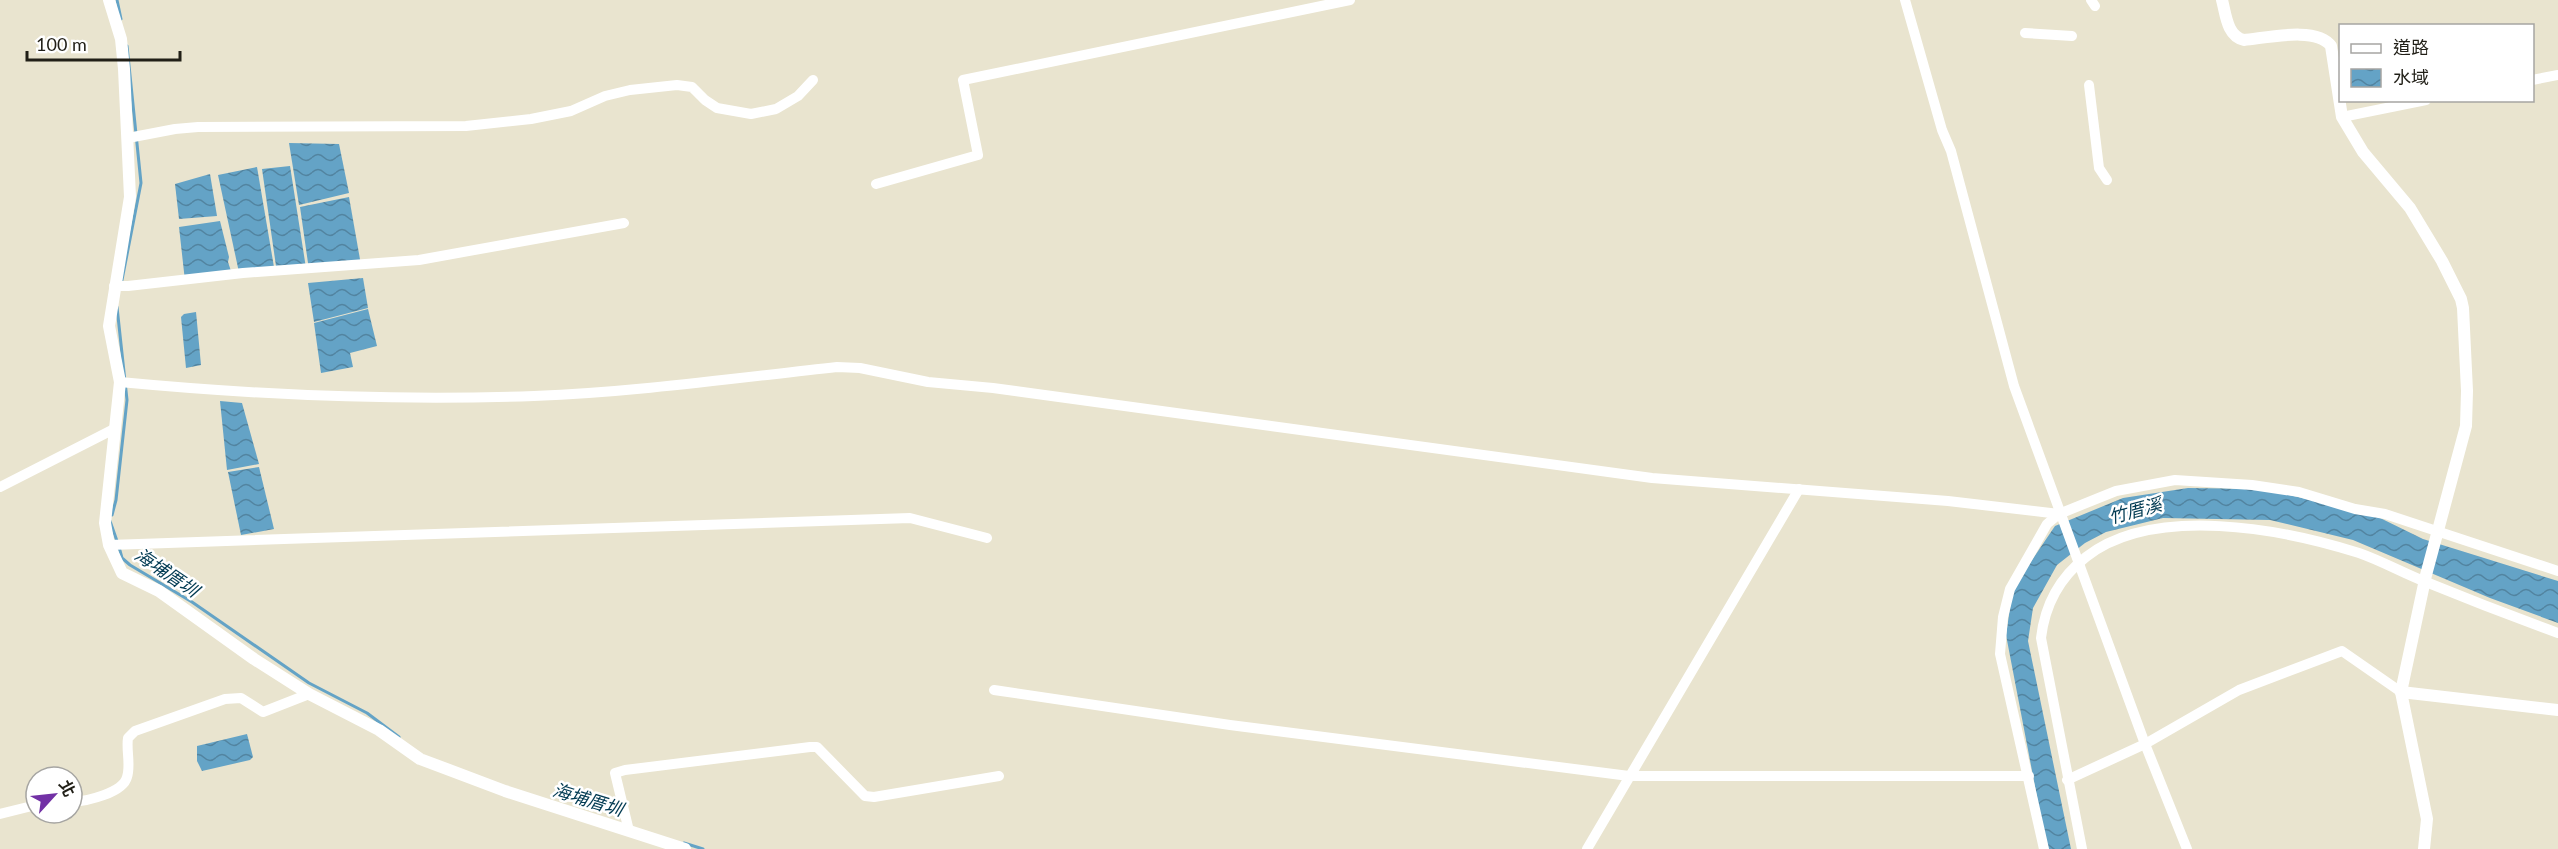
<svg xmlns="http://www.w3.org/2000/svg" width="2558" height="849" font-family="Lato,'Noto Sans TC',sans-serif">
  <style>
    .water { fill: url(#water-waves) }
    .lines { fill: none; stroke-linecap: round; stroke-linejoin: round }
    .stream { stroke: #64a3c6; stroke-width: 3 }
    .minor { stroke: #fff; stroke-width: 10 }
    .tertiary { stroke: #fff; stroke-width: 12 }
    .labels { text-anchor: middle; dominant-baseline: central; stroke-width: 5; stroke-linejoin: round; paint-order: stroke }
    .water-label { font-size: 18px; font-style: italic; fill: #013a52; stroke: #fff }
  </style>
  <defs>
    <pattern id="water-waves" width="16" height="10" patternUnits="userSpaceOnUse" patternTransform="scale(1.5)"><rect width="16" height="10" fill="#64a3c6"/><path d="M0 5q4-4 8 0t8 0" fill="none" stroke="#5284a0"/></pattern>
  </defs>
  <rect width="100%" height="100%" fill="#e9e4cf"/>
  <g class="water">
    <path d="M289,143l50,1 10,49 -50,12z"/>
    <path d="M290,166l16,102 -29,5 -15,-104z"/>
    <path d="M257,167l18,106 -35,4 -22,-102z"/>
    <path d="M210,174l7,42 -38,3 -4,-35z"/>
    <path d="M349,197l12,68 -52,5 -9,-63z"/>
    <path d="M220,221l9,36 -1,5 5,15 -48,4 -6,-54z"/>
    <path d="M363,278l5,30 -54,14 -6,-39z"/>
    <path d="M368,309l9,37 -27,7 3,14 -32,6 -7,-50z"/>
    <path d="M196,312l5,53 -15,3 -5,-51 3,-3z"/>
    <path d="M220,401l22,2 17,61 -32,6z"/>
    <path d="M259,467l15,62 -33,6 -13,-63z"/>
    <path d="M2188,488l76,1 110,26 49,24 135,42v42l-68,-25 -137,-58 -83,-20 -107,-2 -57,14 -21,11 -28,22 -24,43 -5,33 43,208h-24l-41,-214 7,-47 42,-62 68,-28z"/>
    <path d="M247,734l6,23 -3,3 -48,11 -5,-10v-15z"/>
  </g>
  <g class="lines">
    <g class="stream">
      <path d="M117,0l4,19"/>
      <path d="M122,280l19,-97 -14,-137"/>
      <path d="M112,515l4,-15 11,-100 -10,-93"/>
      <path d="M110,521l7,20"/>
      <path d="M119,547l3,11 8,7 62,37 117,81 58,30 32,24"/>
      <path d="M684,843l19,6"/>
    </g>
    <g class="minor">
      <path d="M1905,0l37,130 9,21 63,235 131,358 42,105"/>
      <path d="M2091,0l4,6"/>
      <path d="M2025,33l47,3"/>
      <path d="M2532,80l26,-5"/>
      <path d="M2089,85l10,83 8,12"/>
      <path d="M2342,117l84,-17"/>
      <path d="M128,138l47,-9 23,-2 268,-1 65,-7 40,-8 34,-15 25,-6 47,-5 15,2 13,13 12,8 34,6 25,-5 22,-13 15,-16"/>
      <path d="M876,184l102,-29 -15,-75 387,-80"/>
      <path d="M114,286h14l115,-13 176,-13 205,-37"/>
      <path d="M120,382c137,13 276,19 414,14 101,-4 202,-18 303,-29l23,1 68,14 65,6 659,90 296,23 111,13"/>
      <path d="M0,487l114,-58"/>
      <path d="M109,545l801,-27 77,20"/>
      <path d="M994,690l236,35 399,51h400"/>
      <path d="M2067,780l78,-36 94,-54 103,-39 59,41"/>
      <path d="M72,802c15,-1 51,-9 55,-25 4,-12 -1,-27 1,-39l7,-7 90,-32 16,-1 22,14 46,-18"/>
      <path d="M0,814l36,-9"/>
      <path d="M629,831l-14,-58 10,-3 185,-23h7l48,49 9,1 125,-21"/>
      <path d="M1587,849l212,-360"/>
      <path d="M2044,849l-44,-195 3,-37 7,-28 37,-65 12,-10 57,-23 59,-11 77,5 47,7 56,17 30,5 173,57"/>
      <path d="M2082,849l-41,-211c4,-34 18,-60 45,-81 68,-53 197,-28 273,-4 23,8 44,20 67,29 44,18 88,35 132,51"/>
    </g>
    <g class="tertiary">
      <path d="M109,0l12,39 3,30 6,128 -21,129 11,56 -15,141 4,22 13,28 37,18 95,68 55,35 70,36 41,29 85,32 180,58"/>
      <path d="M2222,0c4,15 5,36 22,40 22,-2 73,-14 87,6l11,71 21,35 47,56 32,53 19,38 2,9 4,83 -1,35 -40,149 -25,117 26,127 -3,30"/>
      <path d="M2401,692l157,18"/>
    </g>
  </g>
  <g class="labels">
    <g class="water-label">
      <text transform="translate(2135 510) rotate(-15)">竹厝溪</text>
      <text transform="translate(167 572) rotate(34)">海埔厝圳</text>
      <text transform="translate(588 799) rotate(17)">海埔厝圳</text>
    </g>
  </g>
  <rect x="2339" y="24" width="195" height="78" fill="#ffffff" stroke="#a6a5a2" stroke-width="1.5"/>
  <rect x="2351" y="44" width="30" height="9" fill="#ffffff" stroke="#a6a5a2" stroke-width="1.5"/>
  <text x="2393" y="54" font-size="18" fill="#211f17">道路</text>
  <rect x="2351" y="69" width="30" height="18" fill="url(#water-waves)" stroke="#a6a5a2" stroke-width="1.5"/>
  <text x="2393" y="84" font-size="18" fill="#211f17">水域</text>
  <g transform="translate(54 795) rotate(63)"><circle r="28" fill="#ffffff" stroke="#a6a5a2" stroke-width="1.5"/>
  <path d="M0-4.5L10 22L0 15L-10 22Z" fill="#7231a5"/>
  <text y="-9" font-size="16" font-weight="bold" text-anchor="middle" fill="#211f17">北</text>
  </g>
  <path d="M27 51v9h153v-9" fill="none" stroke="#211f17" stroke-width="3"/>
  <text x="36" y="51" font-size="18" fill="#211f17" stroke="#ffffff" stroke-width="4.5" paint-order="stroke">100 m</text>
</svg>
